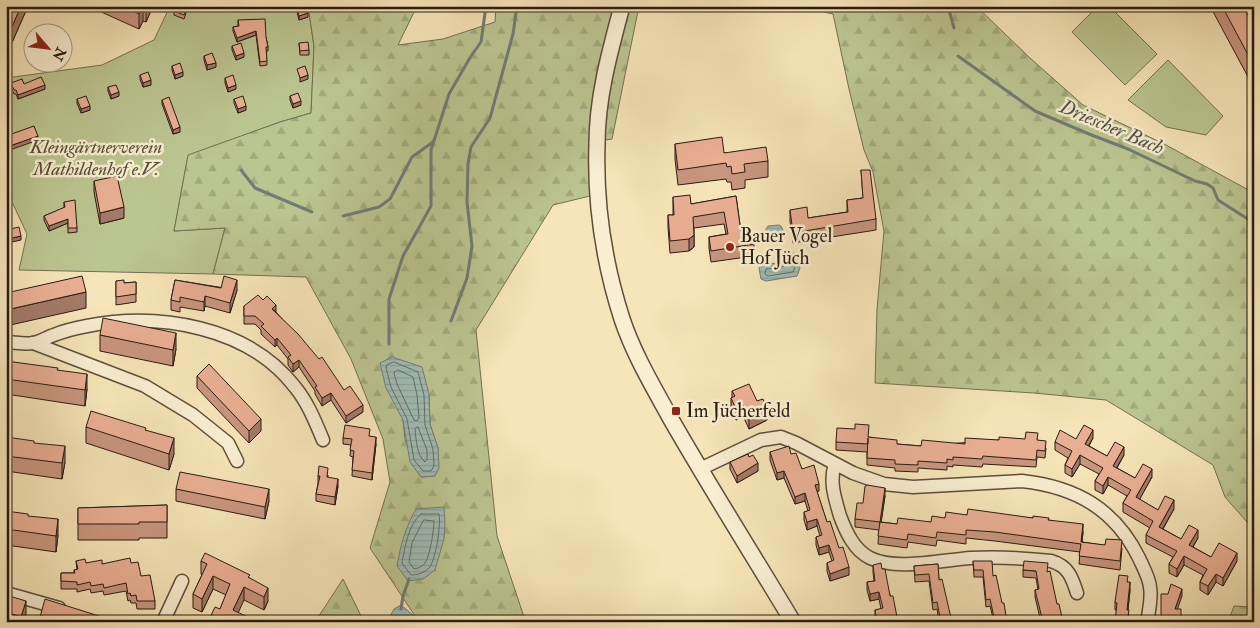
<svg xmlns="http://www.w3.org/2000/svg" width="1260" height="628" font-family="'IM FELL Double Pica',serif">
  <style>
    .green { fill: #bbc590; stroke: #727050 }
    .forest { fill: url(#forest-firs); stroke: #727050; fill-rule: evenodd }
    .water { fill: url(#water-rules); stroke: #707c75 }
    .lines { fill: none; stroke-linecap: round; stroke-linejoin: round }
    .shore { stroke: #646c64; stroke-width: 1 }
    .stream { stroke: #707c75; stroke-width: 3 }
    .minor-casing { stroke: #5c4e3b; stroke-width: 15 }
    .tertiary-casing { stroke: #5c4e3b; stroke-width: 18 }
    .minor { stroke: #f9eed1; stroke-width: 12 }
    .tertiary { stroke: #f9eed1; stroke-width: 15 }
    .wall { fill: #c8967e; stroke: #291b11 }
    .shaded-wall { fill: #a37a67; stroke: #291b11 }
    .building { fill: #e9af93; stroke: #291b11 }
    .poi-dot { fill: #8f2418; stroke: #f9eed1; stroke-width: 2 }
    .labels { text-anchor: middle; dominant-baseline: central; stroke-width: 5; stroke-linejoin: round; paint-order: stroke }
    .park-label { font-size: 19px; font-style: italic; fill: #554e37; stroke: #f9eed1 }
    .poi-label { font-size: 19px; fill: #291b11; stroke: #f9eed1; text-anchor: start }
    .water-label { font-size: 20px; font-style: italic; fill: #52544b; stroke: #f9eed1 }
  </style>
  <defs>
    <pattern id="forest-firs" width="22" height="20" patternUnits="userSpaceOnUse" patternTransform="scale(1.25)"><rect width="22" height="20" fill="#bbc590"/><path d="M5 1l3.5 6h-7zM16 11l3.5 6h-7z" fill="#a1a97b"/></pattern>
    <pattern id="water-rules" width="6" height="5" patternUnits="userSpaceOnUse" patternTransform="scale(1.25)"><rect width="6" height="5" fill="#9fbdb7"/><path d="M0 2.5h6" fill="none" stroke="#89a29c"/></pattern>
  </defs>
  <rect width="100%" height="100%" fill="#f6e5b8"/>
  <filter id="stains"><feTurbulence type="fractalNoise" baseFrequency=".004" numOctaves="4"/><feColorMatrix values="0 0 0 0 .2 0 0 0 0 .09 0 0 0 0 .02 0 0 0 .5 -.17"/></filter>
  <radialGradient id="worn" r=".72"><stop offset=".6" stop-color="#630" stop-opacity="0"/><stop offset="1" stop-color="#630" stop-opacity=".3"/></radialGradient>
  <g class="green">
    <path d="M170,6h138l6,40 -3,67 -31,9 -92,34 -14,75 51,-3 -12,46 -194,-4 8,-36 -21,-45v-111l96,-13 52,-25z"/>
    <path d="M1098,6h11l48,48 -32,31 -53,-53z"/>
    <path d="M1168,60l55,56 -17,19 -40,-8 -38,-27z"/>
  </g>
  <g class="forest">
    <path d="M308,6h109l-19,39 45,-6 52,-17 1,-16h143l-27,133 -19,3 -3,54 -37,9 -77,125 21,206 27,81 52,5h-157l-49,-74 20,-66 -7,-43 -32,-80 -45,-82 -93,-3 12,-46 -51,3 14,-76 92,-33 31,-9 3,-67zM429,394l1,30 8,24 -3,28 -14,1 -16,-38 -2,-19z"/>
    <path d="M796,6h180l54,52 53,47 83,40 88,48v337l-29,-33 -12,-32 -107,-65 -72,-7 -159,-10 2,-74 7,-78 -11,-59 -9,-22 -15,-61 -16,-75z"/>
    <path d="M343,579l21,43h-49z"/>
    <path d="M1234,606l20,1v15h-26z"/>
  </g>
  <g class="water">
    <path d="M779,225l2,1 4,9 -2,4 -16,1 -1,-11 2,-3z"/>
    <path d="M794,253l3,1 3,14 -3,8 -31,5 -5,-2 -2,-11 3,-4 17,-1z"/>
    <path d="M392,357l30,10 7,27 1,30 8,24 1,20 -4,8 -14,1 -11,-15 -7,-42 -17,-32 -6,-25z"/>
    <path d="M444,507l1,16 -1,16 -9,31 -12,9 -15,2 -11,-15c4,-22 8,-38 19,-57z"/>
    <path d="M401,605l18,15v2h-32l7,-13z"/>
  </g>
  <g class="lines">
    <g class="shore">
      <path d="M792,261l3,6 -2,5 -25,4 -3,-2 1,-5 14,-1z"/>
      <path d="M394,362l24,10 6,23 1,30 8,24 1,17 -3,5h-8l-9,-11 -7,-41 -16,-32 -5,-19 1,-3z"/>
      <path d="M398,370l15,7 4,18 2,23 -2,3 -3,-1 -17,-36 -3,-11z"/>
      <path d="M418,427l9,23v10l-2,2c-8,-6 -9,-23 -10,-33z"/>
      <path d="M421,514h18c2,11 -3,46 -10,54 -5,5 -11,7 -18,7l-9,-12c3,-16 6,-38 19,-49z"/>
      <path d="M424,520l10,1c0,9 -4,35 -9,42 -3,4 -7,5 -11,6l-5,-7 3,-19z"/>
    </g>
    <g class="stream">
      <path d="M948,6l6,22"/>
      <path d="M958,56l77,55 54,23 39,15 67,32 12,3 6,4 5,12 36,23"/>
      <path d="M241,170l14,18 57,24"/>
      <path d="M343,216l36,-9 11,-8 22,-42 21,-15"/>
      <path d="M451,321l16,-43 5,-32 -5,-44 1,-38 3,-17 19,-29 23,-84 4,-28"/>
      <path d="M389,344v-45l14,-43 28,-50v-56l18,-56 22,-38 10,-14 5,-36"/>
      <path d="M401,609l2,-13 6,-17"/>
    </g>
    <g class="minor-casing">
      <g id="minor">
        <path d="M6,342c8,0 19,3 27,1 7,-1 14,-6 21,-8 10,-4 22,-7 33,-9 71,-14 161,0 208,61 13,16 20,34 28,53"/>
        <path d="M33,343l112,43 48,29 35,28 9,18"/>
        <path d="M835,464c-6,18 0,34 5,52 6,16 14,34 30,42 26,13 72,2 101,0 27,-1 54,0 80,3 17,5 21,16 26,32"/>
        <path d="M700,469l61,-29 20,-3 15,6 57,30 31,11 29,3 109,-6c54,6 93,28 117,77 4,9 10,19 11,29 2,11 -1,24 -3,35"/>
        <path d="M6,593l53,15"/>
        <path d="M163,622l19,-41"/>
      </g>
    </g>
    <g class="tertiary-casing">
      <path id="tertiary" d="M622,6c-12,45 -25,91 -25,138 -2,59 7,119 25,175 12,36 32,69 50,102 39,68 81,134 121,201"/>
    </g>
    <use href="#minor" class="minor"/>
    <use href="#tertiary" class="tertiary"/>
  </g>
  <g class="wall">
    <path d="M6,6h22l-21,48h-1z"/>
    <path d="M88,6h65l-7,16 -3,-1 -4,8z"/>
    <path d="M224,6h17v3l-8,2 -1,-4h-8z"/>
    <path d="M1210,6h33l11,21v61z"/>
    <path d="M297,8l11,9 -9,3 -2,-8z"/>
    <path d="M187,10l-3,9 -10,-4v-4z"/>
    <path d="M238,20l28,17 2,10v4h-2l1,14 -7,1 -4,-31 -19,7 -4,-11v-4l5,-1z"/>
    <path d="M299,43l10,7v5h-9z"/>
    <path d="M232,46l12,11 -8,3 -4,-10z"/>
    <path d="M204,56l12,11 -9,3 -3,-10z"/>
    <path d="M172,66l11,10 -8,3 -3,-9z"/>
    <path d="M140,75l11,10 -8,2 -3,-8z"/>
    <path d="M225,78l11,11 -8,3 -3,-9z"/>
    <path d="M11,83l13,1 21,5 -27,10 -2,-5h-2l-3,-7z"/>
    <path d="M108,87l11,9 -8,3 -3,-8z"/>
    <path d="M290,96l11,9 -8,3 -3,-8z"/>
    <path d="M77,99l13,11 -9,3 -4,-10z"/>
    <path d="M234,99l12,11 -8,3 -4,-10z"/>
    <path d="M162,100l18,32 -7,2 -11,-30z"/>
    <path d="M675,144l93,17v16l-23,3v8l-13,2 -1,-8h-4l-1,-3 -48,6 -3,-26z"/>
    <path d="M861,170l15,49v11l-83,13 -3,-22v-11l18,8 39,-6v-12l16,-2z"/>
    <path d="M94,181l30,37 -24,6 -6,-32z"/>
    <path d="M736,196l5,36 13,12v12l-43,6 -2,-14v-11l17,-3 -2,-10 -30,4v19l-5,4 -19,2 -2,-26v-12h5v-18l18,7z"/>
    <path d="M64,202l13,26v4l-9,1v-10l-19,8 -5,-11v-4l20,-8z"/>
    <path d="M175,280l62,10 -7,23 -25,-7 -1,5 -24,-4v5l-9,-2v-10z"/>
    <path d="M116,281l8,2 12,-1v20l-20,3z"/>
    <path d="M263,300l13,12 87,100 -17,11 -15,-23 -9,6 -7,-12v-3l-16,-24 -6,5 -5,-7v-6l-11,-14 -2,2 -14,-13v-4l-6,-6h-11v-18z"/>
    <path d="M100,335l76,14 -3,17 -73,-15z"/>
    <path d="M6,361l52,9 29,19 -2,17 -79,-12z"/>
    <path d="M197,376l64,55 -12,12 -52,-55z"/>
    <path d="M732,391l25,10 10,19 -18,9 -6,-13 -7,4 -5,-11v-11h1z"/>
    <path d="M86,427l60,3 28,24 -5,16 -83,-27z"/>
    <path d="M370,436l6,8 -4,36 -20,-4 1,-19 -3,-1 1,-11 -8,-1v-6z"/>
    <path d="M6,437l28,6 31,19 -3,17 -56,-8z"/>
    <path d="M869,437l28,7 24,2 78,-6h39l8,8 -1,10 -8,-1 -1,10 -53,-3 -1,3 -29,-2v2l-6,-1v4l-29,-2v4l-23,-1v-3l-28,-3v-13l-31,-2v-8z"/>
    <path d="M1093,438l-4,8 18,10 17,-1 -7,13 18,10 17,-1 -13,22 19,11 16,-1 -11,20 18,10 17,-1 -5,9 18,10 26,4 -14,25 -7,-4 -8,13 -8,-5v-8l3,-7 -19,-10 -7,12 -8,-4v-9l4,-7 -27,-14v-8l4,-7 -27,-16v-9l4,-7 -19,-11 -5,9 -8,-4v-9l4,-7 -19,-10 -8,13 -7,-4v-8l3,-7 -13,-8v-8z"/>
    <path d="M770,452l21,2 11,15 17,22 -2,1 10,30 12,26 10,27 -19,6 -3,-10v-8l5,-2 -3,-9 -10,3 -3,-10v-8l4,-1 -3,-10 -10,4 -3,-10v-8l4,-1 -3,-10 -10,3 -11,-26 -7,2 -7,-20z"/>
    <path d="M749,457l9,14 -21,12 -7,-14v-7z"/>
    <path d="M328,475v2l10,9 -3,19 -19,-4v-7l2,-11v-7z"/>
    <path d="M176,489l93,12 -4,18 -89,-18z"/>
    <path d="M885,496l-4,26 16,2 34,-2 14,-4 22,-3 66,3 16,2 34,12 -1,10 40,6 -2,22 -41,-6 1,-12 -85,-11 -29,-3v6l-29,-4 -1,6 -28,-4 -1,6 -29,-4 1,-14 -24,-3v-8l8,-16z"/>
    <path d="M167,505v33h-28v2h-61v-32z"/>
    <path d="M6,511l22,5 30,19 -2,17 -50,-7z"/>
    <path d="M76,561l10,2 16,1 29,-1 10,13 14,25v8h-18l-1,-6h-5l-1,-3 -2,1 -2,-10 -22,4 -1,-4 -12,2 -1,-4 -13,3v-3h-16v-16h13v-3h3z"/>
    <path d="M201,561l49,17 18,23 -4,9 -20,-10 -24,9 6,-14 -13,-6 -11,23 -9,-4v-14l9,-19 -1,-1z"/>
    <path d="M973,561l20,15 14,46h-13l-4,-16 -4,1 -3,-30h-9z"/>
    <path d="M938,564l1,16 13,42h-13l-2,-13 -4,1 -4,-29 -14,1 -1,-16z"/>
    <path d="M873,565l9,4 15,48v5h-22v-12l6,-1 -2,-10 -9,2 -3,-11v-8l7,-1 -1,-9z"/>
    <path d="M1023,570l24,2 10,32 6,18h-22l-6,-25v-7h3l-2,-12 -13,-1z"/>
    <path d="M1128,582l2,8 -2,20 1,8 -1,4 -11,-12h-2v-8z"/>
    <path d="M6,595l20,22 -2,5h-18z"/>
    <path d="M40,617l78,5h-78z"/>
  </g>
  <g class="shaded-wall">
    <path d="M21,6h7l-21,48v-16z"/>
    <path d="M143,6v15l-4,8v-15z"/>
    <path d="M146,6h7l-7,16z"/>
    <path d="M236,6h5v3l-8,2v-4z"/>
    <path d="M308,13v4l-9,3v-4z"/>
    <path d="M256,31v4l-19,7v-4z"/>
    <path d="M244,53v4l-8,3v-4z"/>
    <path d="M216,63v4l-9,3v-5z"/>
    <path d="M183,72v4l-8,3v-4z"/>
    <path d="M308,75v4l-8,3v-4z"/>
    <path d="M151,80v5l-8,2v-4z"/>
    <path d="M45,85v4l-27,10v-4z"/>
    <path d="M236,85v4l-8,3v-4z"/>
    <path d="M119,92v4l-8,3v-4z"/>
    <path d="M301,101v4l-8,3v-4z"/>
    <path d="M90,106v4l-9,3v-4z"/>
    <path d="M246,106v4l-8,3v-4z"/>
    <path d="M180,127v5l-7,2v-4z"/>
    <path d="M38,136v4l-31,11v-4z"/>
    <path d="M124,207v11l-24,6v-11z"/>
    <path d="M68,219v4l-19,8v-5z"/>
    <path d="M694,235v12l-5,4v-12z"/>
    <path d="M21,236v4l-9,2v-4z"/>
    <path d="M237,280v10l-7,23v-10z"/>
    <path d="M86,292v16l-80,18v-16z"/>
    <path d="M205,296v10l-1,5v-9z"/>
    <path d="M276,305v7l-4,-3z"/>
    <path d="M176,333v16l-3,17v-16z"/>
    <path d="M277,338v7l-2,2v-7z"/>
    <path d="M299,360v7l-6,5v-8z"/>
    <path d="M87,374v15l-2,17v-16z"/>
    <path d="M331,393v7l-9,6v-8z"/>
    <path d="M363,405v7l-17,11v-7z"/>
    <path d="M743,405v11l-7,4v-11z"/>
    <path d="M767,409v11l-18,9v-11z"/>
    <path d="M261,419v12l-12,12v-12z"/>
    <path d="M1093,430v8l-8,14v-8z"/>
    <path d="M376,437v7l-4,36v-7z"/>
    <path d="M174,438v16l-5,16v-16z"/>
    <path d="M65,446v16l-3,17v-16z"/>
    <path d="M1124,447v8l-11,19v-8z"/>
    <path d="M1080,455v9l-8,13v-8z"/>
    <path d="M758,463v8l-21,12v-7z"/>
    <path d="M1152,469v8l-16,29v-9z"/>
    <path d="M784,471v7l-7,2v-7z"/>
    <path d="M1108,477v8l-5,9v-8z"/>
    <path d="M338,479v7l-3,19v-8z"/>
    <path d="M819,484v7l-4,1v-7z"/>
    <path d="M885,488v8l-5,34v-8z"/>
    <path d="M269,489v12l-4,18v-12z"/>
    <path d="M805,493v8l-10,3v-7z"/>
    <path d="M1174,500v9l-15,26v-8z"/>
    <path d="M58,519v16l-2,17v-16z"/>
    <path d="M817,519v7l-10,4v-8z"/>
    <path d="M1083,524v8l-2,18v-8z"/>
    <path d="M1198,530v8l-9,15v-8z"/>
    <path d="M829,545v7l-10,3v-7z"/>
    <path d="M1237,553v8l-14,25v-8z"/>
    <path d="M1184,556v9l-7,12v-8z"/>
    <path d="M849,567v8l-19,6v-7z"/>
    <path d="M1216,574v8l-8,13v-9z"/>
    <path d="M213,576v13l-11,23v-13z"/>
    <path d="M1130,582v8l-3,28v-8z"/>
    <path d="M244,587v13l-10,22 -1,-12z"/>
    <path d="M268,588v13l-4,9v-13z"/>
    <path d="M1182,589v7l-7,20v-7z"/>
    <path d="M879,592v7l-9,2v-7z"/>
    <path d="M26,601v16l-2,5h-3v-5z"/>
  </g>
  <g class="building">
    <path d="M6,6h15l-14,32h-1z"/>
    <path d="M123,6h20l-4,8z"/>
    <path d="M176,6h11l-3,9 -10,-4z"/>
    <path d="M301,6h4l3,7 -9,3 -2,-8z"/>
    <path d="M1222,6h21l11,21v39z"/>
    <path d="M265,19l1,18 2,10h-2l1,14 -7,1 -4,-31 -19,7 -4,-11 6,-1 -1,-6z"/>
    <path d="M308,42l1,8 -9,1 -1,-8z"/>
    <path d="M241,43l3,10 -8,3 -4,-10z"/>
    <path d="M212,53l4,10 -9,2 -3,-9z"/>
    <path d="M180,63l3,9 -8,3 -3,-9z"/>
    <path d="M305,66l3,9 -8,3 -3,-9z"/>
    <path d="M148,72l3,8 -8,3 -3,-8z"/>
    <path d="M233,75l3,10 -8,3 -3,-10z"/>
    <path d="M41,77l4,8 -27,10 -2,-5h-2l-3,-7 11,-4 2,5z"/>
    <path d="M116,85l3,7 -8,3 -3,-8z"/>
    <path d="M298,93l3,8 -8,3 -3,-8z"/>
    <path d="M86,96l4,10 -9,3 -4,-10z"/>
    <path d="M243,96l3,10 -8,3 -4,-10z"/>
    <path d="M169,97l11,30 -7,3 -11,-30z"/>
    <path d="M34,126l4,10 -31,11 -1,-11z"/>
    <path d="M722,137l2,16 42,-6 2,14 -24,3 1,8 -13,2 -1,-8 -4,1 -1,-4 -48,7 -3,-26z"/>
    <path d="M861,170h9l6,49 -83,14 -3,-23 17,-3 1,11 40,-6 -1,-12 16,-2z"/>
    <path d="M117,176l7,31 -24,6 -6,-32z"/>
    <path d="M690,195l1,9 45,-8 5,36 11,-2 2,14 -43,7 -2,-14 19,-3 -4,-22 -31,5 1,18 -5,4 -19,2 -2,-26h6l-1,-18z"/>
    <path d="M75,200l2,28h-9v-9l-19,7 -5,-10 21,-9 -1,-5z"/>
    <path d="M19,227l2,9 -9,2 -2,-9z"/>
    <path d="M82,276l4,16 -80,18v-17z"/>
    <path d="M224,276l13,4 -7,23 -25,-7 -1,6 -24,-5v5l-9,-2 4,-20 46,8z"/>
    <path d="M124,280v3l12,-1v12l-20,3v-16z"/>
    <path d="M258,295l5,5 4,-4 9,9 -4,4 26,25 21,25 3,-2 22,33 6,-4 13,19 -17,11 -15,-23 -9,5 -7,-11 2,-1 -18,-26 -6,4 -5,-7 3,-2 -14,-17 -2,2 -14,-14 3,-2 -9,-8h-11v-10z"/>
    <path d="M103,318l73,15 -3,17 -73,-15z"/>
    <path d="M6,361l52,7 -1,2 30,4 -2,16 -79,-11z"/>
    <path d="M209,364l52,55 -12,12 -52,-55z"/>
    <path d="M749,384l8,17 6,-2 4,10 -18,9 -6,-13 -7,4 -5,-11 4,-2 -3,-5z"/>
    <path d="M91,411l55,17 -1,2 29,8 -5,16 -83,-27z"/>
    <path d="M855,424l14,1 -1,12 29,3v4l24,2 1,-6 43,4v-6l34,2v-3l26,2 1,-7 12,1 -1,7 9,1 -1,10 -8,-1 -1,10 -53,-4 -1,3 -29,-2v3l-6,-1v4l-29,-2v4l-23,-1v-4l-28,-2 1,-20v6l-32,-2 1,-14 18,1z"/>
    <path d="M345,425l25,4 -1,7 7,1 -4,36 -20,-3 2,-19 -4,-1 2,-11 -9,-1z"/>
    <path d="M1084,425l9,5 -8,14 22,12 8,-14 9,5 -11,19 22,12 8,-14 9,5 -16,28 22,13 7,-14 9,4 -15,27 22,12 8,-14 9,5 -9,15 22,12 8,-14 18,10 -14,25 -7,-4 -8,12 -8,-4 7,-13 -23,-13 -7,13 -8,-5 8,-13 -31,-16 7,-14 -30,-18 8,-13 -23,-13 -5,9 -8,-5 8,-13 -23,-13 -8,14 -7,-4 7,-14 -17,-9 5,-12 16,9z"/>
    <path d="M6,437l28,4v2l31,3 -3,17 -56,-7z"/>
    <path d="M789,446l2,8 5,-1 6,16 12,-4 5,19 -4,1 12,37 3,-1 9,27 4,-1 6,20 -19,7 -3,-11 7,-3 -5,-15 -10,3 -3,-11 6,-2 -5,-16 -10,3 -3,-10 6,-2 -5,-17 -10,4 -11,-26 -7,2 -7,-21z"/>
    <path d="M748,454l1,3 4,-2 5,8 -21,13 -7,-14z"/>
    <path d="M319,466l9,2 -1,9 11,2 -3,18 -19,-3 4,-18h-2z"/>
    <path d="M180,472l89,17 -4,18 -89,-18z"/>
    <path d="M867,485l18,3 -5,34 17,2 1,-6 33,4 1,-6 13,2 1,-6 21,3 1,-6 65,9v-2l16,2 -1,2 35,4 -2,18 24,3 1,-6 16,1 -2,21 -41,-5 2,-12 -86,-12 -29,-2v5l-29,-3 -1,6 -28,-4 -1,6 -29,-4 2,-14 -25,-3 2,-16h6l2,-17z"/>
    <path d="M167,505v17h-28v2h-61v-16z"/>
    <path d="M6,511l22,3v2l30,3 -2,17 -50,-7z"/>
    <path d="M205,553l45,22 -2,2 20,11 -4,9 -20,-10 -11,23 17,8 -1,3 2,1h-43l7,-15 5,2 10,-25 -17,-8 -11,23 -9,-5 14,-30 -6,-3z"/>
    <path d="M130,558l1,5 7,-1 3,14 9,-1 5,26h-18l-1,-6 -5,1 -1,-3 -2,1 -2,-11 -22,5 -1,-4 -12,2 -1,-4 -13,3v-3l-16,-1v-8h14l-1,-3 4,-1 -2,-8 9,-2 1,4 16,-3v4z"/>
    <path d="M973,561h19l1,15 3,-1 6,28h2l3,19h-12l-5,-23 -4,1 -3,-30h-9z"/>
    <path d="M1024,561l24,2 -1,9 3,-1 7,33h2l4,18h-20l-8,-32 4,-1 -3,-18 -13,-1z"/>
    <path d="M881,563l1,6h3l5,27h3l4,21 -20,4 -2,-11 8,-2 -4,-16 -9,2 -3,-12 8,-1 -2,-16z"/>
    <path d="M938,564l1,16 3,-1 10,43h-11l-4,-20 -4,1 -4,-29 -14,1 -1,-9z"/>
    <path d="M1119,575l9,1 -1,6h3l-3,28h2l-2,12h2h-14l2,-19 -2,-1z"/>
    <path d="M1171,584l11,5 -7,20h6v13h-20v-28h7z"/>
    <path d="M6,595l20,6 -5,16 -15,-5z"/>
    <path d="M45,599l73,23h-59l-19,-5z"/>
  </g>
  <g class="poi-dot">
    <circle cx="730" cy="247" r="5"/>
    <rect x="671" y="406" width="10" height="10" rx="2.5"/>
  </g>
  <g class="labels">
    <g class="park-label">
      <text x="96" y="147">Kleingärtnerverein<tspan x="96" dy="22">Mathildenhof e.V.</tspan></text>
    </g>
    <g class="poi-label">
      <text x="740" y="236">Bauer Vogel<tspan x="740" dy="22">Hof Jüch</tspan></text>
      <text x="686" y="411">Im Jücherfeld</text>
    </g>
    <g class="water-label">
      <text transform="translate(1112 127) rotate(23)">Driescher Bach</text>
    </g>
  </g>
  <rect width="1260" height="628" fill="none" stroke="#f6e5b8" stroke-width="25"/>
  <rect x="8" y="8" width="1245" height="613" fill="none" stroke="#291b11" stroke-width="2.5"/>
  <rect x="12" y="12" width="1235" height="603" fill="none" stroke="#291b11"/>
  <g transform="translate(48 48) rotate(118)"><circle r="24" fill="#f9eed1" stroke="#a69a84"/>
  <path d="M0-4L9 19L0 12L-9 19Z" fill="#8f2418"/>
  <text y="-8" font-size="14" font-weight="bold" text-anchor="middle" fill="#291b11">N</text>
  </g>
  <rect width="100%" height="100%" filter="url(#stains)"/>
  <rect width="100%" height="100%" fill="url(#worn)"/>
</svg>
